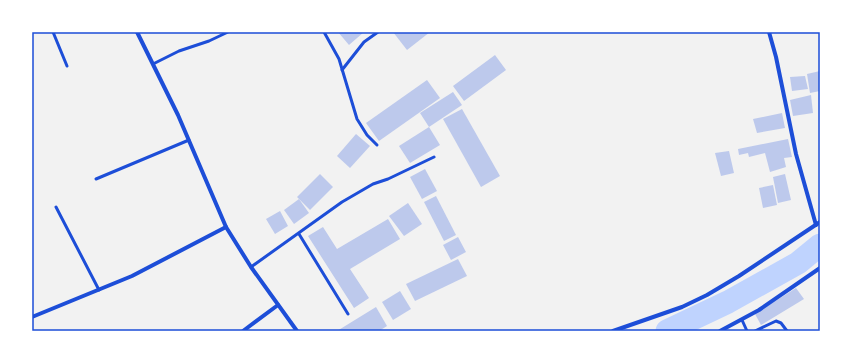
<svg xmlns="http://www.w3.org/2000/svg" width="852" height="363" font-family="'Noto Sans',sans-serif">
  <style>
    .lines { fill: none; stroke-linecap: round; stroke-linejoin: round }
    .river { stroke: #bfd3fe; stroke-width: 23 }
    .building { fill: #bdc9ec }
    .service { stroke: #1d4ed8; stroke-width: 3 }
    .minor { stroke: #1d4ed8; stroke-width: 4 }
    .neatline { fill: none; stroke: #1d4ed8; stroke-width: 1.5 }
  </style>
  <rect width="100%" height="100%" fill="#f2f2f2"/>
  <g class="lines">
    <path class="river" d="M667,331l61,-29 70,-39 22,-18"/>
  </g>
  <g class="building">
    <path d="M338,32h26l-15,13z"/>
    <path d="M393,32h37l-23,18z"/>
    <path d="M495,55l11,15 -42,31 -11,-15z"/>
    <path d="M820,71v20l-10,2 -3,-19z"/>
    <path d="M805,76l3,13 -16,2 -2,-14z"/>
    <path d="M427,80l13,18 -61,43 -13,-18z"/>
    <path d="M453,92l9,13 -33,22 -9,-14z"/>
    <path d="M811,95l2,18 -20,3 -3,-16z"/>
    <path d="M462,109l38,67 -19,11 -38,-68z"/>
    <path d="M782,113l3,15 -28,5 -4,-14z"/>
    <path d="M429,127l11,18 -30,18 -11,-17z"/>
    <path d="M356,134l14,12 -20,22 -13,-12z"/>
    <path d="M788,139l4,18 -8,1 2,9 -16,5 -5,-19 -16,4 -1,-4 -9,2 -1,-6z"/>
    <path d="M729,151l5,22 -13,3 -6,-23z"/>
    <path d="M425,169l12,22 -15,8 -12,-22z"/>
    <path d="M320,174l13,13 -23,23 -13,-13z"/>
    <path d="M785,174l6,26 -13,3 -5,-26z"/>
    <path d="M773,185l4,20 -14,3 -4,-20z"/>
    <path d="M436,196l20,39 -12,6 -20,-39z"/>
    <path d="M299,199l10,14 -15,11 -10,-14z"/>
    <path d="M408,203l14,21 -18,12 -15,-20z"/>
    <path d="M280,211l8,15 -13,8 -9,-15z"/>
    <path d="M388,219l12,20 -50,30 19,29 -15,10 -46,-72 15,-9 14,22z"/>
    <path d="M458,237l8,15 -15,8 -8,-15z"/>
    <path d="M458,259l9,17 -52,25 -9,-17z"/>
    <path d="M796,288l8,11 -43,26 -6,-11z"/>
    <path d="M400,291l11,18 -18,11 -11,-18z"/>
    <path d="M376,307l11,19 -8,5h-42z"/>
  </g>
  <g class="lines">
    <g class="service">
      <path d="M53,32l14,34"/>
      <path d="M324,32l15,27 18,60 10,16 10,10"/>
      <path d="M153,64l26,-13 30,-10 19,-9"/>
      <path d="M342,70l22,-28 14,-10"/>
      <path d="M96,179l93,-39"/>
      <path d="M56,207l43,83"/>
      <path d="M299,234l49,80"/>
      <path d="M251,267l91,-65 31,-18 15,-5 46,-22"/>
      <path d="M742,320l5,11"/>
      <path d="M755,331l21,-10 5,2 6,8"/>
    </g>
    <g class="minor">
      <path d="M137,32l41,83 48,112 25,40 46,64"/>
      <path d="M769,32l7,25 20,97 20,71"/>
      <path d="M32,317l100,-41 94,-49"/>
      <path d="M243,331l35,-26"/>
      <path d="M613,331l69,-24 25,-12 32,-19 81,-54"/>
      <path d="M720,331l39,-21 61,-42"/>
    </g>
  </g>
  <rect width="852" height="363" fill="none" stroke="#ffffff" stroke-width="66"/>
  <rect x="33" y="33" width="786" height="297" class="neatline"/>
</svg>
